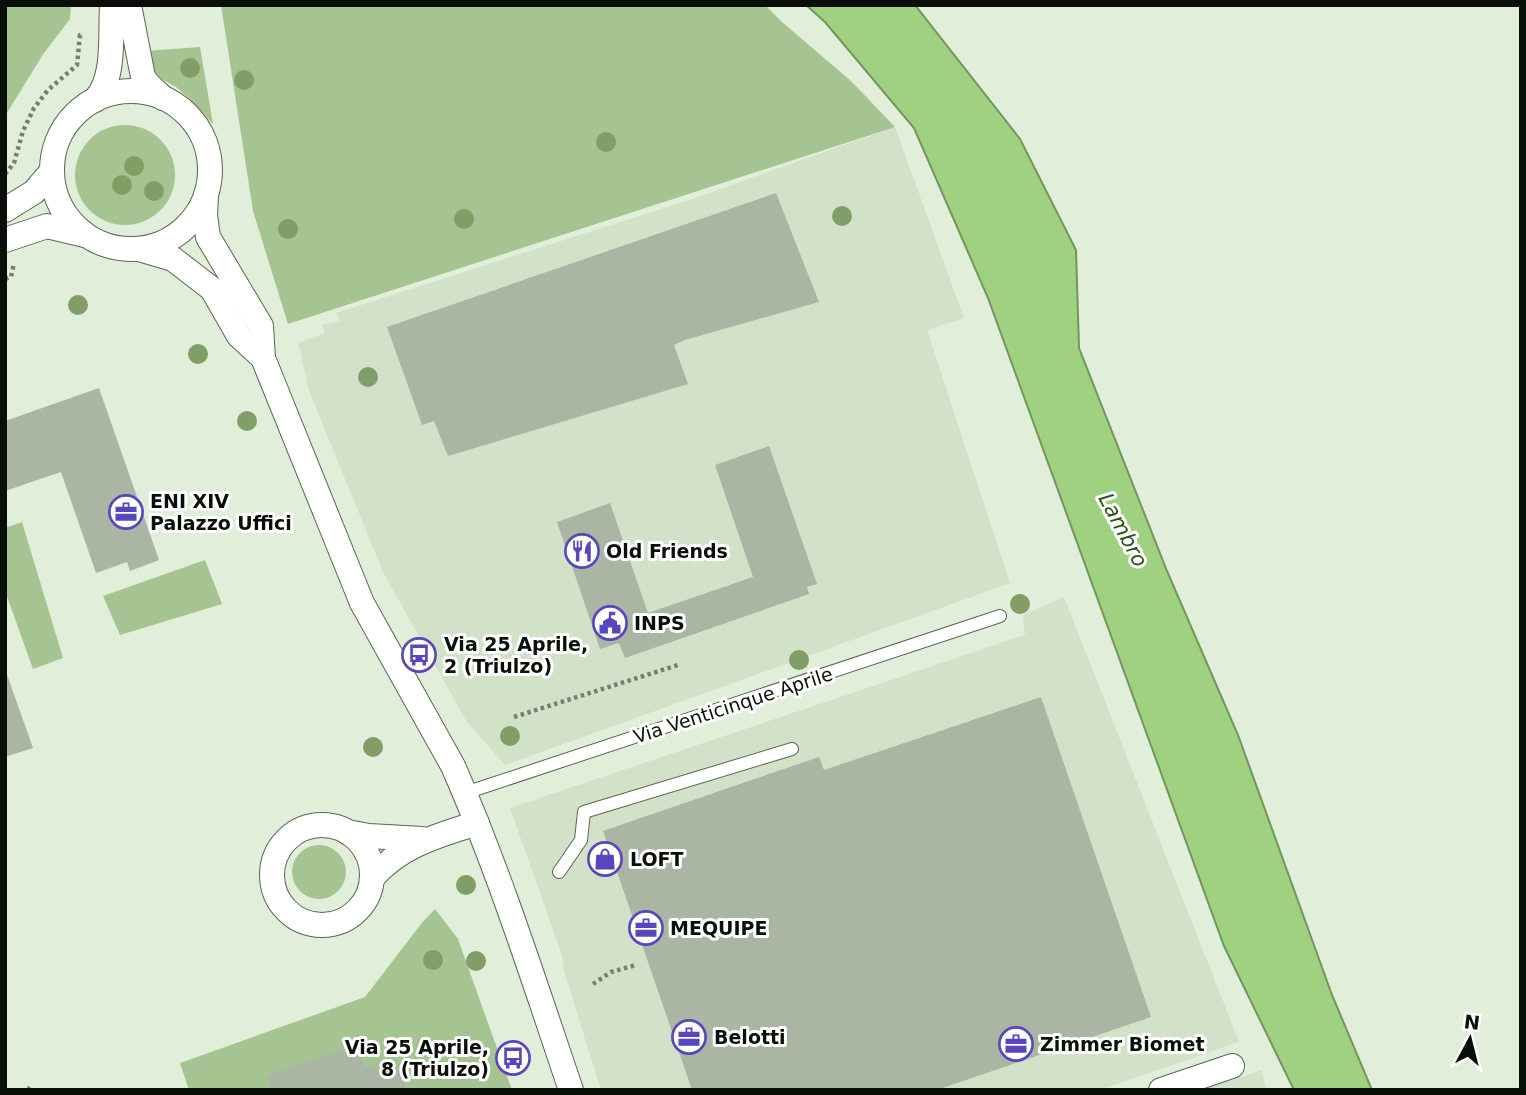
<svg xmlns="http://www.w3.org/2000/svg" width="1526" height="1095" font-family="'DejaVu Sans',sans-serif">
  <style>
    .built { fill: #d1e2c8 }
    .green { fill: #a5c492 }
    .water { fill: #a0d181; stroke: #73965d; stroke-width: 2 }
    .building { fill: #aab6a3 }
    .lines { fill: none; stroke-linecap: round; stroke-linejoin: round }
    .lane-casing { stroke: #5a6554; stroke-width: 14 }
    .street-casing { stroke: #5a6554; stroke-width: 26 }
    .path { stroke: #777f72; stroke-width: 4.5; stroke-dasharray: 3.5 3.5; stroke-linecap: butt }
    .lane { stroke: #fff; stroke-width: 12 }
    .street { stroke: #fff; stroke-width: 24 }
    .tree { fill: #819e66 }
    .labels { text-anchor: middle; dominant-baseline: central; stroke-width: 6; stroke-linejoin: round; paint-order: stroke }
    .poi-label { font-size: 19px; font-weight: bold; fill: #0a0e08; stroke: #fff; text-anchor: start }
    .street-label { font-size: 19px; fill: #0a0e08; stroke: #fff }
    .water-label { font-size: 21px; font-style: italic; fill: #2f4d17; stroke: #fff }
  </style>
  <rect width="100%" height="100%" fill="#e1eeda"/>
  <g class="built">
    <path d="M895,127l69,191 -37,12 83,253 -505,182 -38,-43 -84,-150 -73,-179 -12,-50 27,-10 -3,-8 18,-4 -4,-8 350,-112z"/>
    <path d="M1064,597l175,445 -139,48h-499l-37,-119 -2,-16 -52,-147 515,-173 -2,-20z"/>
    <path d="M1262,1070l4,20h-63l7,-3z"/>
  </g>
  <g class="green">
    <path d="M5,5h66l-1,14 -26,34 -39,63z"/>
    <path d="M221,5h544l17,17 69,59 44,46 -607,197 -35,-113z"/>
    <path d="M200,47l13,77 -24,-26 -13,-11 -13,-7 -12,-12 -5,-17z"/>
    <circle cx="125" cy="175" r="50"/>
    <path d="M22,522l41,136 -30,11 -28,-78v-63z"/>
    <path d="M205,560l17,44 -102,31 -17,-39z"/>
    <circle cx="319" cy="872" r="27"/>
    <path d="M435,909l23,30 54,151h-323l-9,-27 185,-66 56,-73z"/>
  </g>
  <path class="water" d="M806,5h109l105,134 56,111 3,98 88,223 71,164 94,260 40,95h-78l-70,-144 -236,-648 -74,-170 -89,-106z"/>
  <g class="building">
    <path d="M776,193l43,109 -134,38 -11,5 14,39 -240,72 -14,-35 -12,4 -35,-98z"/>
    <path d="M99,388l60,172 -29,11 -3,-9 -31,11 -35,-101 -56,19v-70z"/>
    <path d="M769,446l48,138 -10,3 2,7 -184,64 -6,-15 -19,6 -43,-127 53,-19 38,110 105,-36 -38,-112z"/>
    <path d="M5,669l28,79 -28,9z"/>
    <path d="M1041,697l110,320 -214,73h-245l-89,-259 216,-74 5,13z"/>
    <path d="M357,1045l7,20 13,6 21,-6 8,25h-135l-4,-15z"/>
  </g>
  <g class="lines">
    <g class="lane-casing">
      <g id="lane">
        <path d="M465,793l535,-177"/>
        <path d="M559,872l22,-32 3,-28 208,-63"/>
      </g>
    </g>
    <g class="street-casing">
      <g id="street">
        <path d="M129,5l14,72 5,7 15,14"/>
        <circle cx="131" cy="170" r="79"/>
        <path d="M95,100c21,-22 15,-66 17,-95"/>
        <path d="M206,195l-1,20 3,22 53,89 2,32 99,245 91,163c46,105 81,215 118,324"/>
        <path d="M5,210l29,-18 18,-21"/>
        <path d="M5,240l42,-14 38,9"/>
        <path d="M139,249l34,10 39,30 27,47 24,22"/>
        <circle cx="322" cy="875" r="50"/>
        <path d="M347,832l22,4 53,3"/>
        <path d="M372,878c29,-33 65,-42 105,-55"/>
        <path d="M1161,1090l71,-24"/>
      </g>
    </g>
    <g class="path">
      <path d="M5,174l9,-11 9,-32 11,-23 14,-18 29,-25 3,-30h3"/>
      <path d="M5,279l6,-2 3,-14"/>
      <path d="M514,717l164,-52"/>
      <path d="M593,984l18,-12 25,-7"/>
      <path d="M28,1090l3,-4"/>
    </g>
    <use href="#lane" class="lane"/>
    <use href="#street" class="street"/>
  </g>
  <g class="tree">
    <circle cx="190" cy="68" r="10"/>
    <circle cx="244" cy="80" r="10"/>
    <circle cx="606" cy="142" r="10"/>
    <circle cx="134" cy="166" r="10"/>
    <circle cx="122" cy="185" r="10"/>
    <circle cx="154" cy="191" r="10"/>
    <circle cx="842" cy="216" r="10"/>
    <circle cx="464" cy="219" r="10"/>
    <circle cx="288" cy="229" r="10"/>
    <circle cx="78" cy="305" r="10"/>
    <circle cx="198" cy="354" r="10"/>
    <circle cx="368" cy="377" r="10"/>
    <circle cx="247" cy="421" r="10"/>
    <circle cx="1020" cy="604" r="10"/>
    <circle cx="799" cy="660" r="10"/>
    <circle cx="510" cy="736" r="10"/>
    <circle cx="373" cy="747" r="10"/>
    <circle cx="466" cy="885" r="10"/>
    <circle cx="433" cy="960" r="10"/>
    <circle cx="476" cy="961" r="10"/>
  </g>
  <defs>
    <g id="office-ring" transform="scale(1.75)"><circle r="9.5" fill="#fff" stroke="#5746be" stroke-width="1.5"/><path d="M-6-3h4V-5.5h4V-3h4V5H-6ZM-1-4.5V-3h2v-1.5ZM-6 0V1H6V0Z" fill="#5746be"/></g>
    <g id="restaurant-ring" transform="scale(1.75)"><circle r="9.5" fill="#fff" stroke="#5746be" stroke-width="1.5"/><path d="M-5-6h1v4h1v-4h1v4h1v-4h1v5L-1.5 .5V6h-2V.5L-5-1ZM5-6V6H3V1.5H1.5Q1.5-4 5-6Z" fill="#5746be"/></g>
    <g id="civic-ring" transform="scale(1.75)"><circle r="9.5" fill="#fff" stroke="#5746be" stroke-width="1.5"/><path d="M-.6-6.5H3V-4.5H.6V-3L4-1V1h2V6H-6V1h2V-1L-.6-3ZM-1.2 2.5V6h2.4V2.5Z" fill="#5746be"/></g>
    <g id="bus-ring" transform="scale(1.75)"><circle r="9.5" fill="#fff" stroke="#5746be" stroke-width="1.5"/><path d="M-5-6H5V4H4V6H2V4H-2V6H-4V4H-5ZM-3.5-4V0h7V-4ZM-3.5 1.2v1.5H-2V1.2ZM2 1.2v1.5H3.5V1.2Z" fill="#5746be"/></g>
    <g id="shop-ring" transform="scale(1.75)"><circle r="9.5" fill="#fff" stroke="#5746be" stroke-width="1.5"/><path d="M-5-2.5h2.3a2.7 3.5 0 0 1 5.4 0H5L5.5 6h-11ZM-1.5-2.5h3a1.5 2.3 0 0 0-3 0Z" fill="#5746be"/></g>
  </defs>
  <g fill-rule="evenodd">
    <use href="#office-ring" x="126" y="512"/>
    <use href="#restaurant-ring" x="582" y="551"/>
    <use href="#civic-ring" x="610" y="623"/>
    <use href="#bus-ring" x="419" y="655"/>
    <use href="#shop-ring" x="605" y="859"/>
    <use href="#office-ring" x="646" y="928"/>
    <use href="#office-ring" x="689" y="1037"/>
    <use href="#office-ring" x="1016" y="1044"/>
    <use href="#bus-ring" x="513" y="1058"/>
  </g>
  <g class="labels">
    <g class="poi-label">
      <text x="150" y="501">ENI XIV<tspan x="150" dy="22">Palazzo Uffici</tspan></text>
      <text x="606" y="551">Old Friends</text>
      <text x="634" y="623">INPS</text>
      <text x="444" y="644">Via 25 Aprile,<tspan x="444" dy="22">2 (Triulzo)</tspan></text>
      <text x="630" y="859">LOFT</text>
      <text x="670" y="928">MEQUIPE</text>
      <text x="714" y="1037">Belotti</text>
      <text x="1040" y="1044">Zimmer Biomet</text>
      <text x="489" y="1047" text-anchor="end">Via 25 Aprile,<tspan x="489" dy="22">8 (Triulzo)</tspan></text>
    </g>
    <g class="street-label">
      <text transform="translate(733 705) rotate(-18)">Via Venticinque Aprile</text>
    </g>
    <g class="water-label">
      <text transform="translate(1123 530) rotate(62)">Lambro</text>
    </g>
  </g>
  <rect width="1526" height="1095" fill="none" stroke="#0a0e08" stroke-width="14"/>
  <g transform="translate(1470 1039) rotate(7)" stroke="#ffffff" stroke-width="5" paint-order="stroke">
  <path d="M0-5L12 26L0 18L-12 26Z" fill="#0a0e08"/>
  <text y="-10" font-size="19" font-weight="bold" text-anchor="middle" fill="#0a0e08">N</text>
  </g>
</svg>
